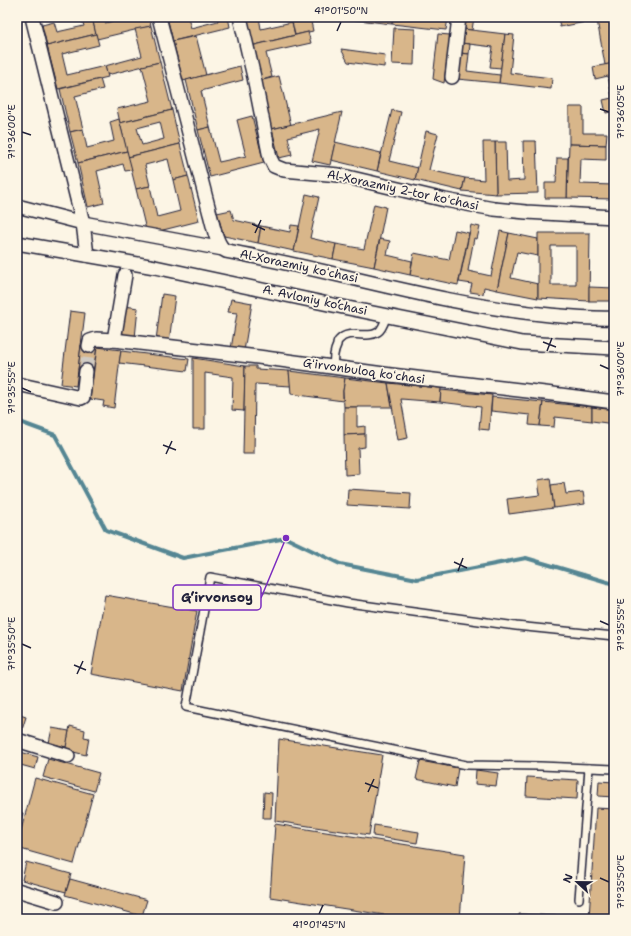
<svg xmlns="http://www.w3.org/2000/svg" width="631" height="936" font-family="'Shantell Sans',sans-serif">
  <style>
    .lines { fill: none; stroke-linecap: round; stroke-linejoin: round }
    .stream { stroke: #548693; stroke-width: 4 }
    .building { fill: #d8b68a; stroke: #22223b; fill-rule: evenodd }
    .minor-tunnel { stroke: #d0cbc3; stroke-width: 13; stroke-dasharray: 13 6; stroke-linecap: butt }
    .service-casing { stroke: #22223b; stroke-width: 10 }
    .minor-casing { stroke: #22223b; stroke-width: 16 }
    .service { stroke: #fcf5e5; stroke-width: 7 }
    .minor { stroke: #fcf5e5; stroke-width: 13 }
    .ticks { fill: none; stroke: #22223b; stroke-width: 1.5 }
    .labels { text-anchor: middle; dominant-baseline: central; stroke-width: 3.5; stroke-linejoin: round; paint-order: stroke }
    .street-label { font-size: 12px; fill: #22223b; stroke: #fcf5e5 }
    .leader { fill: none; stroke: #7b2cbf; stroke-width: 1.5 }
    .callout-dot { fill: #7b2cbf; stroke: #fcf5e5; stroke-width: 1.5 }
    .callout { fill: #fcf5e5; stroke: #7b2cbf; stroke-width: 1.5 }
    .callout-label { font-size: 13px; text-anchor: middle; font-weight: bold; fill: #22223b }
    .neatline { fill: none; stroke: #22223b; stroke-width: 1.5 }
    .ticks-label { font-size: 10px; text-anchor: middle; fill: #22223b }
  </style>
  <rect width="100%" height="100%" fill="#fcf5e5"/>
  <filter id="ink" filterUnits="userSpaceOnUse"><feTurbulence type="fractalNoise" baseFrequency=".025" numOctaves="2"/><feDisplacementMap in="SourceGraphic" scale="8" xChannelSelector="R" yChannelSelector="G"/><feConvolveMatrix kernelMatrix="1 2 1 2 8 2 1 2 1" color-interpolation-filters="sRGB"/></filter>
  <g filter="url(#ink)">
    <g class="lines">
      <path class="stream" d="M17,421l38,14 51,95 77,28 103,-20 54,26 77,15 109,-21 88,26"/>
    </g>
    <g class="building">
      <path d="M81,17h11l4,17 -49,12 -5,-21 12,-3 3,10 27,-6z"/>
      <path d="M92,17h11l2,6 25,-6h19l2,9 -54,13z"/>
      <path d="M167,17h21l3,11 27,-7 -1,-4h11l2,10 -57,14z"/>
      <path d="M244,17h15l2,12 31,-7 3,13 -44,11z"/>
      <path d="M291,17h19l3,14 -18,4z"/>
      <path d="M349,17h44l-1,7 -43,-5z"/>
      <path d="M393,17h44l11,1 -2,12 -54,-6z"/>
      <path d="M464,17h10l-2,13 -9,-1z"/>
      <path d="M558,17h53l-51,10z"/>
      <path d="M611,17l3,14v32l-9,2 -8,-45z"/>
      <path d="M151,26l9,36 -53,13 -2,-9 37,-10 -7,-27z"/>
      <path d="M394,28l21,1 -1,36 -22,-1z"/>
      <path d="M463,29l42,5 -4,34 -11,-1 3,-20 -32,-4z"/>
      <path d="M308,32l3,11 -45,10 6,24 -13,4 -8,-35z"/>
      <path d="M96,34l3,11 -37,9 5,21 38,-9 3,11 -50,12 -11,-43z"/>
      <path d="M438,34l12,1 -6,48 -11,-4z"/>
      <path d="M505,34l9,1 -4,38 42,5 -1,11 -52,-6z"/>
      <path d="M196,36l10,39 -23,6 -10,-40z"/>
      <path d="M461,43l9,1 -1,10 -9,-1z"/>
      <path d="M341,49l44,6 -1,12 -36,-5z"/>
      <path d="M460,53l9,1 -2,17 33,4 -1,8 -42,-4z"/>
      <path d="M160,62l12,48 -52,13 -3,-14 34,-8 -9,-35z"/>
      <path d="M614,63v35h-2l-4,-22 -13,3 -2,-12z"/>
      <path d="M240,66l3,14 -42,11 9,36 -12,3 -12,-50z"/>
      <path d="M279,76l12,49 -21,4 -11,-48z"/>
      <path d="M100,79l3,10 -28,7 8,33 -13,3 -10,-43z"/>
      <path d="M612,98h2v13l-8,2 -3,-13z"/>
      <path d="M569,107h14v26h24l-1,12 -37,-1z"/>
      <path d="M172,110l8,34 -52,13 -8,-34zM160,122l4,17 -22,6 -5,-17z"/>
      <path d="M392,110l9,2 -12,49 29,7 -3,12 -38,-9z"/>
      <path d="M342,112l-12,53 -18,-4 8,-32 -32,8 4,18 -13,3 -7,-29z"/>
      <path d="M252,116l12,47 -54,14 -12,-47 12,-3 9,35 27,-6 -9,-36z"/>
      <path d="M119,119l8,32 -49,12 -8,-31 13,-3 4,19 27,-7 -4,-19z"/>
      <path d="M426,131l12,3 -9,36 36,8 -3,13 -47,-11z"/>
      <path d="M523,141h13l2,52 -42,1 -1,-52h11l1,39 17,-1z"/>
      <path d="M335,142l46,11 -4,18 -46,-11z"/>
      <path d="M483,142h12l1,52 -34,-3 3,-13 19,2z"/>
      <path d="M180,144l8,32 -15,4 -5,-21 -23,6 5,21 -14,3 -8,-32z"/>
      <path d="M569,144l37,1v15l-25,-1 -1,25 34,1v14l-47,-1z"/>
      <path d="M127,151l5,19 -7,1 -2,-7 -26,7 7,32 -16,4 -10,-44z"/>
      <path d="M557,158h11l-1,40h-22v-15h11z"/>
      <path d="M188,176l11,45 -52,13 -11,-45 14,-3 7,31 23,-6 -7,-31z"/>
      <path d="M306,194l13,3 -9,41 26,6 -3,15 -39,-8z"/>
      <path d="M374,204l12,3 -12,60 -41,-8 3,-15 28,5z"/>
      <path d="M231,210l3,10 27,6 -3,17 -34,-7 -7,-23z"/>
      <path d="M291,225l8,1 -5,25 -36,-8 3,-17 29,6z"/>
      <path d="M471,225l9,2 -3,12 -3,-1 -6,33 23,5 9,-45 9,2 -12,57 -13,-3 -1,7 -13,-2 2,-8 -13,-2z"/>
      <path d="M455,230l14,3 -11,52 -48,-10 4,-22 35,7z"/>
      <path d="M509,233l29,6v17l-21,-4 -6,26 27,6v14l-41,-8z"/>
      <path d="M538,233h52l-1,68 -51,-3zM551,246h25v39h-25z"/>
      <path d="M380,239l10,2 -3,14 25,6 -2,14 -36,-8z"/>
      <path d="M589,287l25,1v13h-25z"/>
      <path d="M162,294l13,2 -6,46 -13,-2z"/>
      <path d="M231,299l21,4 -8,48 -13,-2 6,-36 -9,-1z"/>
      <path d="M125,306l13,2 -3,30 -14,-2z"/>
      <path d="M70,311l15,2 -9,73 -15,-2z"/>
      <path d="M81,345l16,2 -4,25 -15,-2z"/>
      <path d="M97,347l24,3 -7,58 -11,-2 1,-5 -14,-2z"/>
      <path d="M121,351l68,8 -2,12 -68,-8z"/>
      <path d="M193,358l52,8 -1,45 -12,-1 1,-33 -28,-4v56h-12z"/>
      <path d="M245,366h11v3l33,2 2,15 -36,-2 -1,70h-11z"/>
      <path d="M289,371l56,7 -2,13v10l-52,-7z"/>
      <path d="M345,378l43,5 4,24h-48l-1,-16z"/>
      <path d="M388,383l53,5 -1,14 -39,-3 7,39 -10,2z"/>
      <path d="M441,390l51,5 -3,35 -10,-1 2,-22 -41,-5z"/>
      <path d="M492,397l51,5 -3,24 -11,-1 1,-10 -39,-4z"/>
      <path d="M543,402l49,5v14l-37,-4 -1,10 -14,-1z"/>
      <path d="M344,407h13v20l8,-1v8l-21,1z"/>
      <path d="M592,407l22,3v14l-22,-3z"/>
      <path d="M365,434v13l-7,1 1,26 -14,1 -1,-40z"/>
      <path d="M550,478l4,30 -45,6 -2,-15 33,-4 -2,-15z"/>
      <path d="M564,483l2,11 17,-2 2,12 -31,4 -3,-23z"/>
      <path d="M348,489l63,4 -1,16 -63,-4z"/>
      <path d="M105,595l92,16 -14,80 -92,-17z"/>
      <path d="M17,714l9,3 -5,16 -4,-1z"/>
      <path d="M70,726l15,4 -1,7 5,1 -3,17 -21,-5z"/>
      <path d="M52,728l17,3 -3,16 -17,-4z"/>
      <path d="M279,739l103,16 -13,80 -94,-14z"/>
      <path d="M17,751l21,6 -3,12 -18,-5z"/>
      <path d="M48,759l51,14 -5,18 -51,-14z"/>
      <path d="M420,761l38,7 -3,19 -39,-8z"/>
      <path d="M476,770l22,3 -2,13 -21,-2z"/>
      <path d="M527,777l51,3 -1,19 -51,-3z"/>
      <path d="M35,778l58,16 -19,70 -57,-16v-3z"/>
      <path d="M599,781l15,1v15l-16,-1z"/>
      <path d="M264,792l8,1 -1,25h-8z"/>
      <path d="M596,808l18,1v110h-95v-5l70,4z"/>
      <path d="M17,812l6,1 -6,23z"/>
      <path d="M275,824l190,30 -5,65h-50l-140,-22z"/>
      <path d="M374,825l45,7 -2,11 -44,-7z"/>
      <path d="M26,862l45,12 -5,18 -44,-12z"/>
      <path d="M70,879l77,21 -5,16 -77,-21z"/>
    </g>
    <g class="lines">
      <path class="minor-tunnel" d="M86,371l3,-25"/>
      <g class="service-casing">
        <g id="service">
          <path d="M334,367c-1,-8 -1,-14 3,-22 0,-1 1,-4 2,-5 10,-12 28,0 39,-8 5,-3 7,-12 9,-17"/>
          <path d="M614,636l-98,-10 -168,-23 -138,-26 -24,130 280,58 74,1 74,3"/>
          <path d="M579,899l10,-131"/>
        </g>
      </g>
      <g class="minor-casing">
        <g id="minor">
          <path d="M32,17l51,206 4,32"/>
          <path d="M159,17l51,197c3,10 6,32 16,37 108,19 214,54 324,64 22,2 43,4 64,3"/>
          <path d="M240,17l14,60 16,81 4,8 10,4 55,5 106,25 49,9 32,3 88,5"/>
          <path d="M452,77l7,-60"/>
          <path d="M17,206l66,17 140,26"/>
          <path d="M17,243l138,24 178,38 189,38 92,5"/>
          <path d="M114,340l11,-65"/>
          <path d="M89,346l1,-5 6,-2 18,1 144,17 133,18 154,18 69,9"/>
          <path d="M17,384l64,14 2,-1 3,-26"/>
          <path d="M17,740l51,16"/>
          <path d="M17,890l40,12"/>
        </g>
      </g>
      <use href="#service" class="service"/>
      <use href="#minor" class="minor"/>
    </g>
  </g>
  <path class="ticks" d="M337,31l4,-9M600,109l9,3M22,132l9,3M252,224l13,6M255,233l6,-13M543,342l13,5M547,351l5,-13M600,365l9,4M22,388l9,4M163,445l13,5M166,454l6,-13M454,562l13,6M458,571l5,-13M600,621l9,4M22,644l9,4M74,665l12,5M77,674l6,-13M365,783l13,5M368,792l6,-13M600,878l9,4M319,914l4,-9"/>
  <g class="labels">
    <g class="street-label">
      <text transform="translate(403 190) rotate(12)">Al-Xorazmiy 2-tor koʻchasi</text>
      <text transform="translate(299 266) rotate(12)">Al-Xorazmiy koʻchasi</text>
      <text transform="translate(315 300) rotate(12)">A. Avloniy ko‘chasi</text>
      <text transform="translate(364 371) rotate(8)">Gʻirvonbuloq koʻchasi</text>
    </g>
  </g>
  <path class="leader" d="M286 538L261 598"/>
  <circle class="callout-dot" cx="286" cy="538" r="4"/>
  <rect class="callout" x="173" y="585" width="88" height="25" rx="4"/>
  <g class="callout-label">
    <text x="217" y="602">G‘irvonsoy</text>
  </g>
  <rect width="631" height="936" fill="none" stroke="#fcf5e5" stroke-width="44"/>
  <g transform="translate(577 882) rotate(292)" stroke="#fcf5e5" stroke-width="3" paint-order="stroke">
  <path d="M0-3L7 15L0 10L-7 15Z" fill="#22223b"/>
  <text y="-6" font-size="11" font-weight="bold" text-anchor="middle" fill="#22223b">N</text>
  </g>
  <rect x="22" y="22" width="587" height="892" class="neatline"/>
  <g class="ticks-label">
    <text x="341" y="14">41°01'50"N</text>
    <text transform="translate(620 112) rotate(-90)" y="4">71°36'05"E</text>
    <text transform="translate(11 132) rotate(-90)" y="4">71°36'00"E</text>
    <text transform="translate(620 369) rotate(-90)" y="4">71°36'00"E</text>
    <text transform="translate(11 388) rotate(-90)" y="4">71°35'55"E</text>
    <text transform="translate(620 625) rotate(-90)" y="4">71°35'55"E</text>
    <text transform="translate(11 644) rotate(-90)" y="4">71°35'50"E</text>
    <text transform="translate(620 882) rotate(-90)" y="4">71°35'50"E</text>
    <text x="319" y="928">41°01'45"N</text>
  </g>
</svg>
